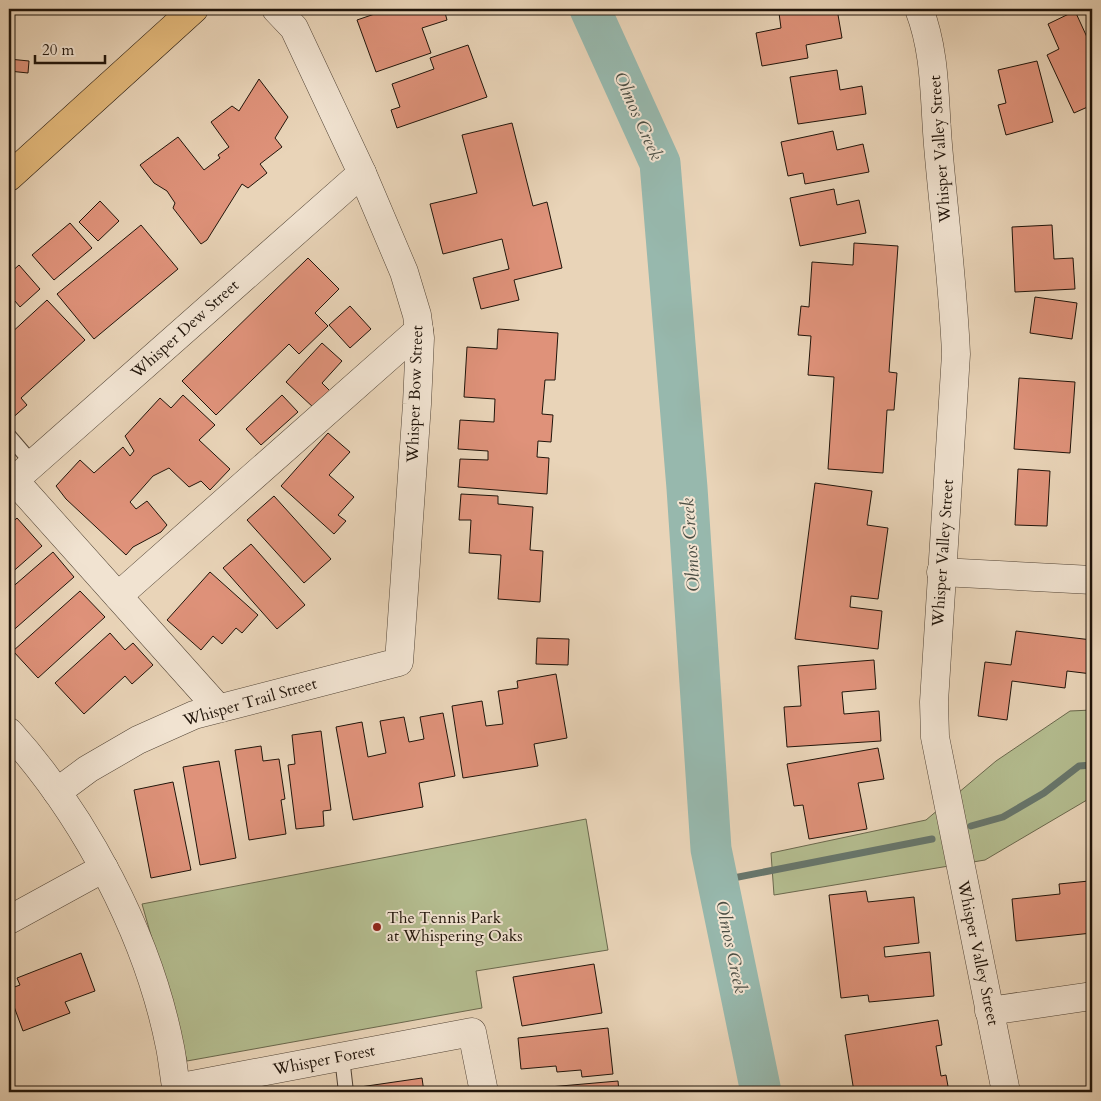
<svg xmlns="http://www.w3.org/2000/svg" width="1101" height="1101" font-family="Cardo,serif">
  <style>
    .green { fill: #b4bd90; stroke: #6a684d }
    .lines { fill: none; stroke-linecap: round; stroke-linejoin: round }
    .stream { stroke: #67766c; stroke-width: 7 }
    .river { stroke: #97b8ad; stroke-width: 41 }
    .building { fill: #df927a; stroke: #20140a }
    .lane-casing { stroke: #524436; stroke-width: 16 }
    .street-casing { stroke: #524436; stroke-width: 29 }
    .primary-casing { stroke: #20140a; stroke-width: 29 }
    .lane { stroke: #f1e3d1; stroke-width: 14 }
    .street { stroke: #f1e3d1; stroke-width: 28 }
    .primary { stroke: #e4ba7c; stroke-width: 28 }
    .poi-dot { fill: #8f2418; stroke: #f1e3d1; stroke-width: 2 }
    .labels { text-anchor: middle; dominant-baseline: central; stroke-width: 4; stroke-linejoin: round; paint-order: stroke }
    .street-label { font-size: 16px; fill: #20140a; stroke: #f1e3d1 }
    .poi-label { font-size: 16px; fill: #20140a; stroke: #f1e3d1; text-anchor: start }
    .water-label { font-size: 18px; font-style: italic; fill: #4a4d43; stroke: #f1e3d1 }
  </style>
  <rect width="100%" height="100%" fill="#e9d4b8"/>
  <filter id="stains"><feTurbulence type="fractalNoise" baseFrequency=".004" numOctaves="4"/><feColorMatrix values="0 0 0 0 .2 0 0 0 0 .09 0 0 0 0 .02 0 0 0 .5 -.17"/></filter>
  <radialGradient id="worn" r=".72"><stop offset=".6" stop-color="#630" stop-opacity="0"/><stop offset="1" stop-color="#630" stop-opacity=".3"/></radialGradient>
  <g class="green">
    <path d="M1092,710v87l-107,63 -211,35 -3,-42 155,-33 70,-59 74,-50z"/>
    <path d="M586,819l22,131 -132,21 6,37 -295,53 -45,-157z"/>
  </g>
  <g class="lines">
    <g class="stream">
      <path d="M971,826l32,-9 41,-24 35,-27 13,-1"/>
      <path d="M718,881l214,-42"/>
    </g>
    <path class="river" d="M590,9l70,154 27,325 24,361 50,243"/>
  </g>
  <g class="building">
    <path d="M389,9h55l3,11 -25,8 9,25 -55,19 -19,-52z"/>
    <path d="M803,9h34l5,29 -36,7 2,13 -46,8 -6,-33 25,-5 -2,-15z"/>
    <path d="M1075,11l17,37v57l-18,8 -27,-58 12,-6 -11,-25z"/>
    <path d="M468,45l19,52 -90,31 -6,-18 9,-3 -8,-23 42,-15 -4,-11z"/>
    <path d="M9,59l20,2 -1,12 -19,-2z"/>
    <path d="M1037,61l16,61 -47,13 -8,-30 8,-2 -8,-33z"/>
    <path d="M837,70l3,20 22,-4 4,28 -68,10 -8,-47z"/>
    <path d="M259,79l29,38 -13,21 7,9 -22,17 7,9 -19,15 -6,-4 -35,56 -6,4 -28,-36 2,-5 -8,-12 -13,-8 -14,-18 38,-28 26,33 16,-12 -2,-3 11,-8 -18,-25 21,-16 7,5z"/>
    <path d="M512,123l21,83 14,-4 15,66 -48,12 5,20 -38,9 -8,-31 36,-9 -7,-30 -59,15 -13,-50 47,-11 -15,-58z"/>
    <path d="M833,131l4,19 26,-6 6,28 -64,12 -2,-11 -15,3 -7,-34z"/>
    <path d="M834,189l3,16 22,-5 7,33 -66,13 -10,-48z"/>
    <path d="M100,201l19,20 -21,20 -19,-19z"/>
    <path d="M70,223l22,25 -38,32 -22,-25z"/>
    <path d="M141,225l37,44 -84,70 -37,-45z"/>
    <path d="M1052,225l2,34 19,-1 2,31 -60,3 -3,-65z"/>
    <path d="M854,243l44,3 -9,126 8,1 -3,37h-7l-4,63 -55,-4 6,-92 -26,-2 3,-39 -13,-1 3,-29 8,1 3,-45 41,3z"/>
    <path d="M308,258l31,31 -24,24 13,13 -29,28 -10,-10 -73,71 -34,-34z"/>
    <path d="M19,265l21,24 -20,18 -11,-13v-20z"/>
    <path d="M1035,297l42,6 -5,36 -42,-6z"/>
    <path d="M47,300l38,40 -64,58 6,7 -18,16v-86z"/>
    <path d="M350,306l21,23 -21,19 -21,-23z"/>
    <path d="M498,329l60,4 -3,47h-10l-3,34 11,1 -2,27 -13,-1 -1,16 12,1 -2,36 -89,-7 2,-28 28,1v-9l-30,-2 2,-29 34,2 1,-23 -31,-2 3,-50 30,2z"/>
    <path d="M322,343l20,18 -20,22 8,8 -16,17 -28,-26z"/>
    <path d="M1019,378l56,4 -5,71 -56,-4z"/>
    <path d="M183,395l32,30 -16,15 31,29 -20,21 -9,-9 -12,6 -20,-19 -16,8 -23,26 6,7 11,-8 20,24 -6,7 -28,15 -7,8 -60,-56 -10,-13 24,-26 14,13 29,-26 7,9 4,-5 -9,-15 35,-38 11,10z"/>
    <path d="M282,395l16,17 -37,33 -15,-16z"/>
    <path d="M328,433l22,19 -21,23 25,22 -16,18 8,6 -12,13 -53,-48z"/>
    <path d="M1018,469l32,2 -3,55 -32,-1z"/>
    <path d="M815,483l57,8 -5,34 21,3 -10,71 -27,-3 -1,11 32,4 -4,38 -83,-10z"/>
    <path d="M461,494l37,2v8l35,3 -3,43 13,1 -3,51 -42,-3 3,-44 -32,-2 2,-33h-12z"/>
    <path d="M274,496l57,63 -27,24 -57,-63z"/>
    <path d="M17,518l25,28 -33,29v-50z"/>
    <path d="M251,544l54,61 -28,24 -54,-61z"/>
    <path d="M53,552l21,25 -65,57v-44z"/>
    <path d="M210,572l48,43 -16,18 -6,-5 -14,16 -9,-8 -12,14 -34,-30z"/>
    <path d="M80,591l25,26 -67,61 -25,-27z"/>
    <path d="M1016,631l76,9v34l-25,-3 -2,17 -53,-7 -5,39 -29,-4 7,-54 26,3z"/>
    <path d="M110,633l15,17 8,-7 20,22 -21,19 -7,-8 -41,38 -29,-31z"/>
    <path d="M537,638l32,1 -1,26 -32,-1z"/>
    <path d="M874,660l2,29 -34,3 2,22 35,-3 2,30 -94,6 -3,-40 17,-1 -3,-40z"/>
    <path d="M556,674l11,64 -33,6 4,22 -75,12 -11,-72 30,-5 4,25 17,-2 -5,-33 20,-3 -1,-7z"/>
    <path d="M443,713l12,63 -36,7 4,24 -70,13 -17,-93 26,-5 6,35 18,-4 -6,-32 24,-4 5,25 15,-3 -4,-22z"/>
    <path d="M321,731l10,79 -8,1 1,15 -28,3 -8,-64 7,-1 -3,-29z"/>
    <path d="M261,746l2,15 16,-2 6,40 -4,1 5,34 -37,6 -14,-90z"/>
    <path d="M878,748l6,31 -26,4 9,46 -58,10 -6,-34 -9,1 -7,-42z"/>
    <path d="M219,761l17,97 -36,7 -17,-98z"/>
    <path d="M173,782l18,88 -40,8 -17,-88z"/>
    <path d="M1089,881l3,52 -76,8 -4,-42 48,-5 -1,-10z"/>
    <path d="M866,891l2,11 46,-5 5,46 -35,4 1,10 45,-5 4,44 -65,6 -1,-7 -27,3 -12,-103z"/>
    <path d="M81,953l14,38 -30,11 5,11 -47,18 -14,-38v-4l11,-4 -3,-7z"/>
    <path d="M594,964l8,49 -80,13 -9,-49z"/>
    <path d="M938,1020l4,25 -6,1 5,30 5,-1 3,17h-95l-9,-57z"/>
    <path d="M608,1028l5,46 -31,3 -1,-7 -24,2 -1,-6 -35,3 -3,-31z"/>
    <path d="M422,1078l2,14h-64v-5z"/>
    <path d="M618,1081l1,11h-93v-3z"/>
  </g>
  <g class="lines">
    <g class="lane-casing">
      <g id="lane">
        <path d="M9,436l24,28"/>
        <path d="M342,1057l4,35"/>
      </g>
    </g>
    <g class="street-casing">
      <g id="street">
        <path d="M919,9c17,44 15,89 19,136 6,70 15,139 18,209l-22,348 1,35 71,355"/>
        <path d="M14,480l204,228"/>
        <path d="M9,485l353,-312"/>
        <path d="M941,572l151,8"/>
        <path d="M118,596l301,-266"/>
        <path d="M9,732c76,84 139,203 161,315 3,15 4,30 7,45"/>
        <path d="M57,792l31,-23 50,-29 56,-25 205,-53 18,-258 3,-66 -3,-23 -13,-43 -42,-99 -68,-145 -18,-19"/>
        <path d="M9,920l95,-52"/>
        <path d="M989,1011l103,-15"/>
        <path d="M176,1088l296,-56 12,60"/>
      </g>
    </g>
    <g class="primary-casing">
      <path id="primary" d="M9,177l185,-168"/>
    </g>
    <use href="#lane" class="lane"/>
    <use href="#street" class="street"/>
    <use href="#primary" class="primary"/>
  </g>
  <circle class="poi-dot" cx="377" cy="927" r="5"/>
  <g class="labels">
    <g class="street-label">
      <text transform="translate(940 149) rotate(-94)">Whisper Valley Street</text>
      <text transform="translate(185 329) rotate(-42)">Whisper Dew Street</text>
      <text transform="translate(415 394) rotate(-88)">Whisper Bow Street</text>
      <text transform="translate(943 553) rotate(-86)">Whisper Valley Street</text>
      <text transform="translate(250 702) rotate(-16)">Whisper Trail Street</text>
      <text transform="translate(978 953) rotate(78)">Whisper Valley Street</text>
      <text transform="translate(324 1060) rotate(-11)">Whisper Forest</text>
    </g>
    <g class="poi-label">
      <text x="387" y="918">The Tennis Park<tspan x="387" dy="18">at Whispering Oaks</tspan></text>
    </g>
    <g class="water-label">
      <text transform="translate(638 116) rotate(66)">Olmos Creek</text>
      <text transform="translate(691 545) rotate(-94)">Olmos Creek</text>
      <text transform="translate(731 947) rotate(78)">Olmos Creek</text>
    </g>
  </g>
  <rect width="1101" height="1101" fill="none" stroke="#e9d4b8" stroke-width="30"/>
  <rect x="10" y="10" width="1081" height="1081" fill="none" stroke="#20140a" stroke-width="2.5"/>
  <rect x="15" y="15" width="1071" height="1071" fill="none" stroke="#20140a"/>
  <path d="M35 55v8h70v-8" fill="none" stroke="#20140a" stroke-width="2.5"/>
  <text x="42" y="55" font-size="15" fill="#20140a" stroke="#f1e3d1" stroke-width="4" paint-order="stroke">20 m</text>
  <rect width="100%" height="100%" filter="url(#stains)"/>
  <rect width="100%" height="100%" fill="url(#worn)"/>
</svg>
